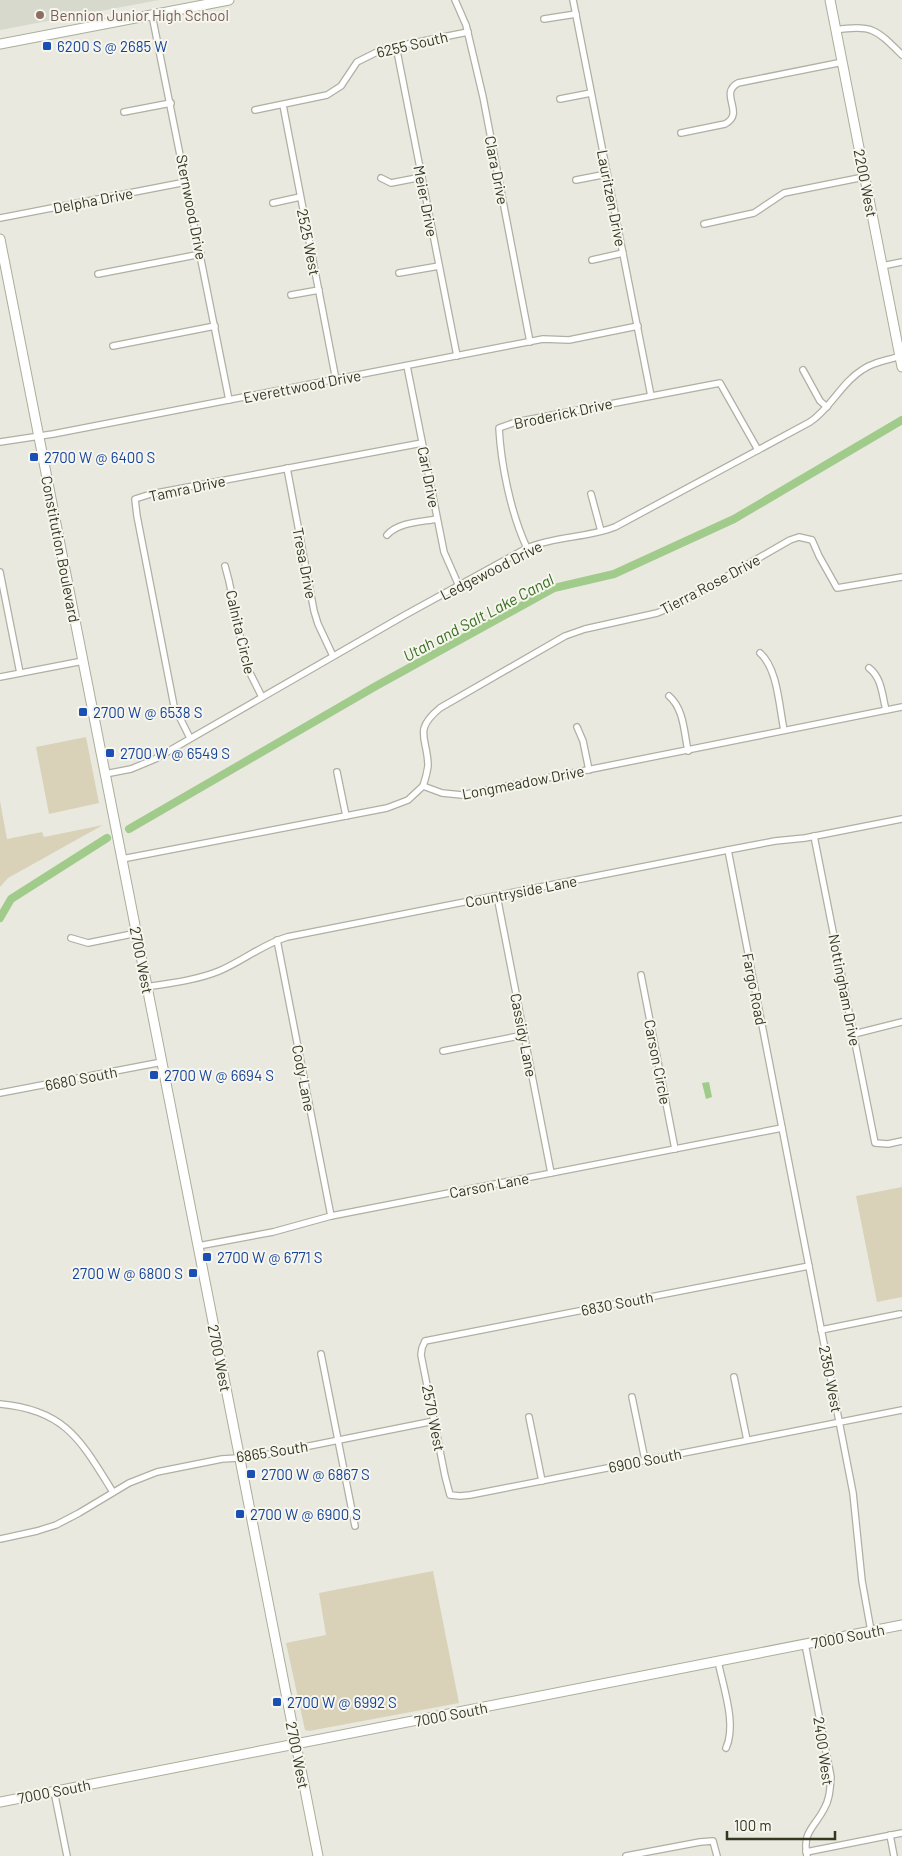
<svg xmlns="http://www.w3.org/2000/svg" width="902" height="1856" font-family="Barlow,sans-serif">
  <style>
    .built { fill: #d8d9cd }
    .green { fill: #d9d2b9 }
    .water { fill: #a1cb8a }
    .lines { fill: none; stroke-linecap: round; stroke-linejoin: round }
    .canal { stroke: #a1cb8a; stroke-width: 8 }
    .street-casing { stroke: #afb0a2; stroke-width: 8 }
    .secondary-casing { stroke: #abae99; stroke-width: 11 }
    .street { stroke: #fff; stroke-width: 5.5 }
    .secondary { stroke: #fff; stroke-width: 9 }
    .education-dot { fill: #8d6e63; stroke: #f6f6ef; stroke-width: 2 }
    .transit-dot { fill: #1a4fb4; stroke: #f6f6ef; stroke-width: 2 }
    .labels { text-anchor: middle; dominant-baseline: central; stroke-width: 4; stroke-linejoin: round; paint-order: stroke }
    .education-label { font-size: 15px; fill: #785e54; stroke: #f6f6ef; text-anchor: start }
    .street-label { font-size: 15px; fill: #333821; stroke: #f6f6ef }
    .transit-label { font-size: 15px; fill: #164399; stroke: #f6f6ef; text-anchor: start }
    .water-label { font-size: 16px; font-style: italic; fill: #3a6f20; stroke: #f6f6ef }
  </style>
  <rect width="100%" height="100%" fill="#e9e9df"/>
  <path class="built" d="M0,0h159l-159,30z"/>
  <g class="green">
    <path d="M86,737l13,66 -50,11 -13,-67z"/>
    <path d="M0,801l7,38 35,-7 2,5 59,-12 -95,53 -8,9z"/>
    <path d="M902,1187v110l-25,5 -21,-106z"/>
    <path d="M433,1571l26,132 -150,28 -4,-1 -19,-87 40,-8 -7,-42z"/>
  </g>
  <path class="water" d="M709,1082l3,15 -6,2 -4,-16z"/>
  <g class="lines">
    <g class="canal">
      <path d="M129,829l247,-143 178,-98 60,-14 120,-55 168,-99"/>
      <path d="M0,918l11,-19 96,-61"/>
    </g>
    <g class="street-casing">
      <g id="street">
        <path d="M455,0l11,25 17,72 47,245"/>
        <path d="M573,0l78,396"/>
        <path d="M152,15l77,385"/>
        <path d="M544,19l32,-5"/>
        <path d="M836,30c36,-6 41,0 66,25"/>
        <path d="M396,46l61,310"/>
        <path d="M560,99l31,-6"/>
        <path d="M283,105l53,275"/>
        <path d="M255,110l72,-15 14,-9 16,-24 26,-13 85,-17"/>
        <path d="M124,112l47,-9"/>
        <path d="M681,133l44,-9c21,-11 -7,-30 13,-41l105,-21"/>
        <path d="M381,178l10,5 31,-6"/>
        <path d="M576,180l31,-6"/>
        <path d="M273,203l27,-6"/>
        <path d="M0,218l186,-36"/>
        <path d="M704,224l50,-11 30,-20 80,-16"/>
        <path d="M592,260l31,-7"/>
        <path d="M882,266l20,-4"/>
        <path d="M399,273l40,-7"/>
        <path d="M98,274l103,-20"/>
        <path d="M291,295l28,-5"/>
        <path d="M113,346l102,-20"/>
        <path d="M407,366l37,186 15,34"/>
        <path d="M803,370l17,31 7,6"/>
        <path d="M0,442l53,-8 490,-95 26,1 69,-14"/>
        <path d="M287,468l27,143 4,13 15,32"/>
        <path d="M591,494l10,37"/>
        <path d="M387,535c12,-13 34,-13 50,-16"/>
        <path d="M527,548c-16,-34 -26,-83 -28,-120l17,-6 204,-39 38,67"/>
        <path d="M225,566l4,15 17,84 16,32"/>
        <path d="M0,572l20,101"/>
        <path d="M760,653c18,16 19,54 24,77"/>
        <path d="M869,668c13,10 13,27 17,42"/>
        <path d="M0,677l83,-16"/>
        <path d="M669,696c15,13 15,36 19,55"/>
        <path d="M577,727l6,14 6,29"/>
        <path d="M190,738l-16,-32 -37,-190 -2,-17 16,-5 271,-51"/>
        <path d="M337,772l9,44"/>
        <path d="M105,774l26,-5 24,-10 250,-144 122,-67c28,-12 60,-10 88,-21l195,-105c21,-14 31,-39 52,-52 11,-8 26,-10 40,-14"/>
        <path d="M423,786c2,-6 4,-13 5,-20 0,-28 -16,-35 12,-58l125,-72 20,-7 72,-16 22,-9 111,-64 9,-3 13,3 7,16 18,32 65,-11"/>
        <path d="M814,836l61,307 13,1 14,-3"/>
        <path d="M728,850l125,643 9,88 9,50"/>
        <path d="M122,859l265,-51 21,-8 15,-14 19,7 20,2 440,-88"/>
        <path d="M497,896l54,277"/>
        <path d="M71,938l17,5 49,-10"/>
        <path d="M277,940l54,276"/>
        <path d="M641,975l34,174"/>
        <path d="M147,987c24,-4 50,-7 72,-16 24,-10 42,-26 68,-34l441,-87 47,-9 30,-3 97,-19"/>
        <path d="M854,1034l48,-12"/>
        <path d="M443,1051l81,-16"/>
        <path d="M0,1093l162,-31"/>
        <path d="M198,1246l75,-14 58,-16 451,-88"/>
        <path d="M809,1266l-384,75 -3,7 -1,7 24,121 5,19 10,1 10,-1 432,-85"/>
        <path d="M821,1330l79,-16"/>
        <path d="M321,1354l34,172"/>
        <path d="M734,1377l13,63"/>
        <path d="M632,1397l13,63"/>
        <path d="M0,1404c66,6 81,37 113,88"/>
        <path d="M529,1417l13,64"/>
        <path d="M0,1539l37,-8 19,-6 23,-12 50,-30 28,-11 65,-13 32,-2 180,-36"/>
        <path d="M805,1644l26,133c-1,11 -1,22 -7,32 -10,19 -22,23 -17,47"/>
        <path d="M718,1661c5,26 19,63 8,87"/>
        <path d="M54,1791l13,65"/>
        <path d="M890,1835l4,21"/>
        <path d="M806,1852l96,-19"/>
        <path d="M626,1856l74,-14 13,-1 4,15"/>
      </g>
    </g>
    <g class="secondary-casing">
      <g id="secondary">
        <path d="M830,0l72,367"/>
        <path d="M0,44l229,-44"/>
        <path d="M0,239l318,1617"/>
        <path d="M0,1802l902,-177"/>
      </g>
    </g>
    <use href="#street" class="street"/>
    <use href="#secondary" class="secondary"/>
  </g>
  <circle class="education-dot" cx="40" cy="15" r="5"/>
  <g class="transit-dot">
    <rect x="42" y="41" width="10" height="10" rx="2.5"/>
    <rect x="29" y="452" width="10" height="10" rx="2.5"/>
    <rect x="78" y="707" width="10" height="10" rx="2.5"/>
    <rect x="105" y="748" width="10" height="10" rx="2.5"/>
    <rect x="149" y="1070" width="10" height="10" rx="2.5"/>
    <rect x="202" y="1252" width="10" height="10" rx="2.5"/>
    <rect x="188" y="1268" width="10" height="10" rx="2.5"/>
    <rect x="246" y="1469" width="10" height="10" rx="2.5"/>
    <rect x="235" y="1509" width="10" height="10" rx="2.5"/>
    <rect x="272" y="1697" width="10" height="10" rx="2.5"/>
  </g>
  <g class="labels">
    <g class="education-label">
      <text x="50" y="15">Bennion Junior High School</text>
    </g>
    <g class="street-label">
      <text transform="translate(412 44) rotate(-13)">6255 South</text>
      <text transform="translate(497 170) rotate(79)">Clara Drive</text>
      <text transform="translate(866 183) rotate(79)">2200 West</text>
      <text transform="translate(612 198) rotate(79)">Lauritzen Drive</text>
      <text transform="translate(93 200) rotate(-11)">Delpha Drive</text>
      <text transform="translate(426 201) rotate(79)">Meier Drive</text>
      <text transform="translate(192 207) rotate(79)">Sternwood Drive</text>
      <text transform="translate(309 242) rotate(79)">2525 West</text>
      <text transform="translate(302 386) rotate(-11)">Everettwood Drive</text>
      <text transform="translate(563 413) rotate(-12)">Broderick Drive</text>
      <text transform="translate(429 477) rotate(79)">Carl Drive</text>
      <text transform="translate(187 488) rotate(-12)">Tamra Drive</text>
      <text transform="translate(61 549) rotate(79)">Constitution Boulevard</text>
      <text transform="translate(305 563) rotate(79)">Tresa Drive</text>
      <text transform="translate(491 570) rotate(-27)">Ledgewood Drive</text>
      <text transform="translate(710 584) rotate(-28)">Tierra Rose Drive</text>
      <text transform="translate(241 632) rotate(77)">Calnita Circle</text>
      <text transform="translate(523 782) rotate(-11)">Longmeadow Drive</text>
      <text transform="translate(521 891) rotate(-11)">Countryside Lane</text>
      <text transform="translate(142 960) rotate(79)">2700 West</text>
      <text transform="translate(755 989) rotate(79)">Fargo Road</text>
      <text transform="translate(845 990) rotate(79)">Nottingham Drive</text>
      <text transform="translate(524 1035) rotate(79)">Cassidy Lane</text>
      <text transform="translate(658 1062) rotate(79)">Carson Circle</text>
      <text transform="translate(81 1078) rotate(-11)">6680 South</text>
      <text transform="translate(304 1078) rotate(79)">Cody Lane</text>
      <text transform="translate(489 1185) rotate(-11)">Carson Lane</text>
      <text transform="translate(617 1303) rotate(-11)">6830 South</text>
      <text transform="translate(220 1358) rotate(79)">2700 West</text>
      <text transform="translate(831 1379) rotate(79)">2350 West</text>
      <text transform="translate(434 1418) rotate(79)">2570 West</text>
      <text transform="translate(272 1451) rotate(-9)">6865 South</text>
      <text transform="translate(645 1460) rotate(-11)">6900 South</text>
      <text transform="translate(848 1636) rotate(-11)">7000 South</text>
      <text transform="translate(451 1714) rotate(-11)">7000 South</text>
      <text transform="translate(824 1751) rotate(82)">2400 West</text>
      <text transform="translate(298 1755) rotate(79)">2700 West</text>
      <text transform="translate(54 1791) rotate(-11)">7000 South</text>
    </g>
    <g class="transit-label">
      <text x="57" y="46">6200 S @ 2685 W</text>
      <text x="44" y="457">2700 W @ 6400 S</text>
      <text x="93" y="712">2700 W @ 6538 S</text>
      <text x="120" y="753">2700 W @ 6549 S</text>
      <text x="164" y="1075">2700 W @ 6694 S</text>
      <text x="217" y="1257">2700 W @ 6771 S</text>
      <text x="183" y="1273" text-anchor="end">2700 W @ 6800 S</text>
      <text x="261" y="1474">2700 W @ 6867 S</text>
      <text x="250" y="1514">2700 W @ 6900 S</text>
      <text x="287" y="1702">2700 W @ 6992 S</text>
    </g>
    <g class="water-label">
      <text transform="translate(478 617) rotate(-28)">Utah and Salt Lake Canal</text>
    </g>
  </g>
  <path d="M727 1831v8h108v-8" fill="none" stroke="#333821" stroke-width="2.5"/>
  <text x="734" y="1831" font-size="15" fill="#333821" stroke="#f6f6ef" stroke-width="4" paint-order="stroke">100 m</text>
</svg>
